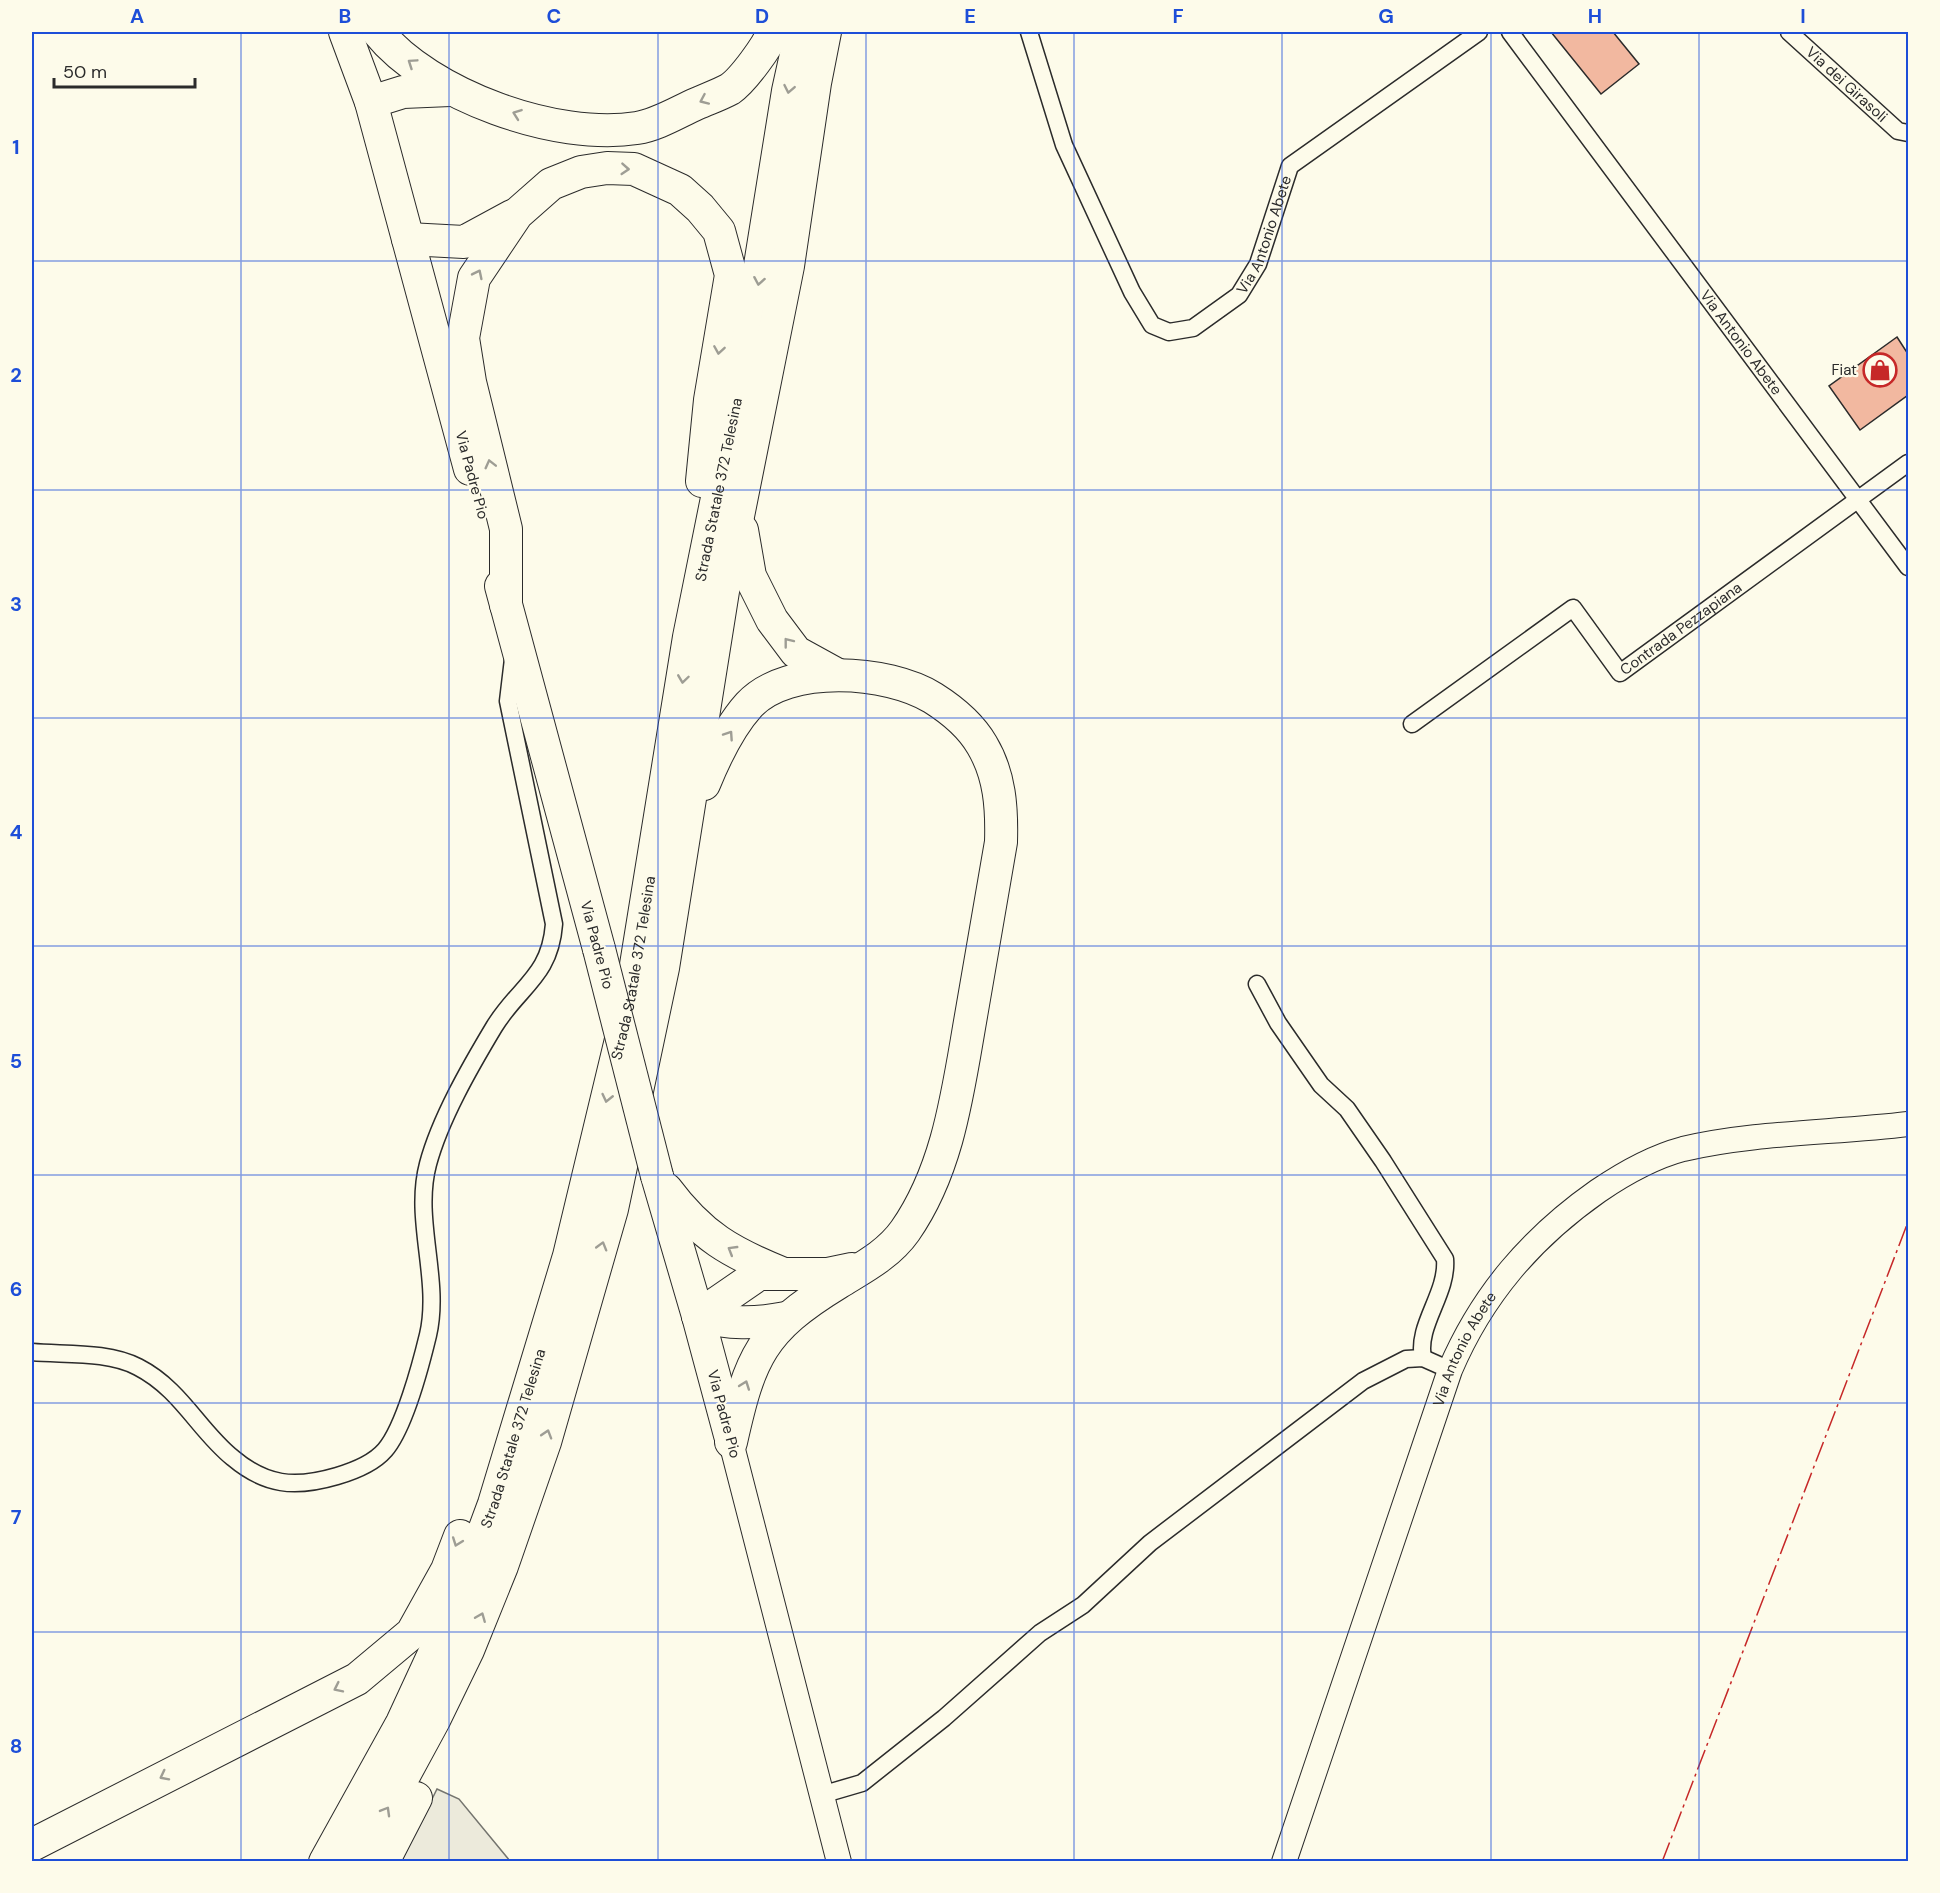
<svg xmlns="http://www.w3.org/2000/svg" width="1940" height="1893" font-family="'DM Sans',sans-serif">
  <style>
    .parking { fill: #eceadb; stroke: #74746e; stroke-width: 1.5 }
    .building { fill: #f2b8a0; stroke: #2b2b2b; stroke-width: 1.5 }
    .lines { fill: none; stroke-linecap: round; stroke-linejoin: round }
    .street-casing { stroke: #2b2b2b; stroke-width: 19 }
    .secondary-casing { stroke: #2b2b2b; stroke-width: 26 }
    .highway-casing { stroke: #2b2b2b; stroke-width: 34 }
    .street { stroke: #fdfbea; stroke-width: 16 }
    .secondary { stroke: #fdfbea; stroke-width: 24 }
    .highway { stroke: #fdfbea; stroke-width: 32 }
    .highway-bridge-casing { stroke: #2b2b2b; stroke-width: 34; stroke-linecap: butt }
    .highway-bridge { stroke: #fdfbea; stroke-width: 32 }
    .power { stroke: #c62828; stroke-width: 1.5; stroke-dasharray: 21 4.5 3 4.5; stroke-linecap: butt }
    .oneway { stroke: #9e9d94 }
    .grid { fill: none; stroke: #1d4ed8; stroke-width: 1.5; stroke-opacity: 0.55 }
    .labels { text-anchor: middle; dominant-baseline: central; stroke-width: 4.5; stroke-linejoin: round; paint-order: stroke }
    .street-label { font-size: 15px; fill: #2b2b2b; stroke: #fdfbea }
    .poi-label { font-size: 15px; fill: #2b2b2b; stroke: #fdfbea; text-anchor: end }
    .neatline { fill: none; stroke: #1d4ed8; stroke-width: 2 }
    .grid-label { font-size: 20px; text-anchor: middle; font-weight: bold; fill: #1d4ed8 }
  </style>
  <rect width="100%" height="100%" fill="#fdfbea"/>
  <path class="parking" d="M437,1789l22,10 51,62 -109,1z"/>
  <g class="building">
    <path d="M1551,32h62l26,32 -38,30z"/>
    <path d="M1897,337l11,17v41l-48,35 -31,-44z"/>
  </g>
  <g class="lines">
    <g class="street-casing">
      <g id="street">
        <path id="s1" d="M1029,32l35,113 68,147 20,33 17,7 24,-4 46,-33 19,-31 32,-98 189,-134"/>
        <path id="s2" d="M1510,32l398,535"/>
        <path id="s3" d="M1789,32l109,99 10,2"/>
        <path id="s4" d="M1412,724l161,-116 47,65 288,-210"/>
        <path d="M1257,984l21,39 43,62 26,24 36,52 62,98c3,35 -29,66 -22,99"/>
        <path d="M32,1352c32,3 76,-1 106,15 43,22 61,64 95,91 13,11 30,21 48,24 29,5 85,-10 104,-32 19,-22 36,-86 43,-115 13,-56 -15,-115 0,-171 12,-45 42,-97 66,-137 25,-41 56,-50 60,-103l-46,-223 5,-42"/>
        <path d="M821,1795l41,-12 82,-65 96,-85 43,-28 67,-62 213,-162 43,-22 17,-1 27,12"/>
      </g>
    </g>
    <g class="secondary-casing">
      <g id="secondary">
        <path d="M731,1442l108,420"/>
        <path id="s5" d="M1284,1862l166,-492c32,-75 81,-132 148,-179 25,-17 55,-34 85,-42 73,-17 151,-16 225,-25"/>
      </g>
    </g>
    <g class="highway-casing">
      <g id="highway">
        <path d="M345,32l26,70 99,367"/>
        <path d="M378,32c51,63 178,109 259,96 20,-3 41,-16 59,-24 11,-5 23,-9 34,-15 13,-9 38,-43 43,-57"/>
        <path d="M371,102l32,-10 47,-2"/>
        <path d="M408,239l56,3 48,-26"/>
        <path d="M742,530l8,46 22,44 24,32 40,22"/>
        <path d="M501,586l98,363"/>
        <path d="M506,605v-76l-36,-147 -7,-44 11,-60 43,-64 34,-30 30,-12 26,-4 27,1 46,21 20,18 19,23 12,44 -21,125 -8,81"/>
        <path d="M704,784c11,-27 25,-57 45,-79 39,-42 139,-35 184,-7 19,12 38,28 49,47 18,30 20,63 19,97 -10,58 -20,116 -30,174 -13,74 -22,152 -66,215 -17,24 -43,37 -67,52 -77,47 -88,74 -107,159"/>
        <path d="M657,1176l41,140 32,119"/>
        <path d="M666,1189c35,47 65,64 118,85"/>
        <path d="M698,1316l61,-42h69l24,-5"/>
        <path d="M698,1316c31,8 57,8 88,2"/>
        <path d="M32,1845l325,-166 55,-46 35,-63 13,-34"/>
        <path id="s6" d="M325,1862l77,-139 55,-119 37,-100 75,-248 61,-254 59,-365 56,-278 43,-268 13,-59"/>
        <path d="M357,1862l77,-142 34,-70 34,-84 43,-124 67,-233 51,-241 60,-377 65,-325 27,-183 10,-51"/>
        <path d="M383,1862l33,-64"/>
      </g>
    </g>
    <use href="#street" class="street"/>
    <use href="#secondary" class="secondary"/>
    <use href="#highway" class="highway"/>
    <g class="highway-bridge-casing">
      <path id="highway-bridge" d="M599,949l58,227"/>
    </g>
    <use href="#highway-bridge" class="highway-bridge"/>
    <path class="power" d="M1662,1862l246,-640"/>
  </g>
  <defs><path id="oneway-chevron" d="M-2-3.5L2.5 0L-2 3.5" fill="none" stroke-width="1.6" stroke-linecap="round" stroke-linejoin="round" transform="scale(1.5)"/></defs>
  <g class="oneway">
    <use href="#oneway-chevron" transform="translate(412 63) rotate(-146)"/>
    <use href="#oneway-chevron" transform="translate(789 89) rotate(101)"/>
    <use href="#oneway-chevron" transform="translate(704 100) rotate(156)"/>
    <use href="#oneway-chevron" transform="translate(517 114) rotate(-160)"/>
    <use href="#oneway-chevron" transform="translate(625 169) rotate(4)"/>
    <use href="#oneway-chevron" transform="translate(478 274) rotate(-64)"/>
    <use href="#oneway-chevron" transform="translate(759 281) rotate(100)"/>
    <use href="#oneway-chevron" transform="translate(719 350) rotate(99)"/>
    <use href="#oneway-chevron" transform="translate(490 464) rotate(-104)"/>
    <use href="#oneway-chevron" transform="translate(788 642) rotate(-128)"/>
    <use href="#oneway-chevron" transform="translate(683 679) rotate(98)"/>
    <use href="#oneway-chevron" transform="translate(729 735) rotate(-56)"/>
    <use href="#oneway-chevron" transform="translate(607 1098) rotate(103)"/>
    <use href="#oneway-chevron" transform="translate(602 1246) rotate(-74)"/>
    <use href="#oneway-chevron" transform="translate(732 1250) rotate(-149)"/>
    <use href="#oneway-chevron" transform="translate(745 1385) rotate(-70)"/>
    <use href="#oneway-chevron" transform="translate(547 1434) rotate(-73)"/>
    <use href="#oneway-chevron" transform="translate(457 1542) rotate(110)"/>
    <use href="#oneway-chevron" transform="translate(481 1617) rotate(-68)"/>
    <use href="#oneway-chevron" transform="translate(338 1688) rotate(154)"/>
    <use href="#oneway-chevron" transform="translate(164 1776) rotate(153)"/>
    <use href="#oneway-chevron" transform="translate(386 1811) rotate(-60)"/>
  </g>
  <path class="grid" d="M241,32v1830M449,32v1830M658,32v1830M866,32v1830M1074,32v1830M1282,32v1830M1491,32v1830M1699,32v1830M32,261h1876M32,490h1876M32,718h1876M32,946h1876M32,1175h1876M32,1403h1876M32,1632h1876"/>
  <defs>
    <g id="shop-ring" transform="scale(1.725)"><circle r="9.5" fill="#fdfbea" stroke="#c62828" stroke-width="1.5"/><path d="M-5-2.5h2.3a2.7 3.5 0 0 1 5.4 0H5L5.5 6h-11ZM-1.5-2.5h3a1.5 2.3 0 0 0-3 0Z" fill="#c62828"/></g>
  </defs>
  <g fill-rule="evenodd">
    <use href="#shop-ring" x="1880" y="370"/>
  </g>
  <g class="labels">
    <g class="street-label">
      <text stroke="none"><textPath href="#s3" startOffset="78">Via dei Girasoli</textPath></text>
      <text stroke="none"><textPath href="#s1" startOffset="484">Via Antonio Abete</textPath></text>
      <text stroke="none"><textPath href="#s2" startOffset="387">Via Antonio Abete</textPath></text>
      <text transform="translate(472 475) rotate(75)">Via Padre Pio</text>
      <text stroke="none"><textPath href="#s6" startOffset="1437">Strada Statale 372 Telesina</textPath></text>
      <text stroke="none"><textPath href="#s4" startOffset="354">Contrada Pezzapiana</textPath></text>
      <text transform="translate(597 945) rotate(75)">Via Padre Pio</text>
      <text stroke="none"><textPath href="#s6" startOffset="951">Strada Statale 372 Telesina</textPath></text>
      <text stroke="none"><textPath href="#s5" startOffset="544">Via Antonio Abete</textPath></text>
      <text transform="translate(724 1414) rotate(75)">Via Padre Pio</text>
      <text stroke="none"><textPath href="#s6" startOffset="465">Strada Statale 372 Telesina</textPath></text>
    </g>
    <g class="poi-label">
      <text x="1857" y="370">Fiat</text>
    </g>
  </g>
  <rect width="1940" height="1893" fill="none" stroke="#fdfbea" stroke-width="66"/>
  <path d="M54 78v9h141v-9" fill="none" stroke="#2b2b2b" stroke-width="3"/>
  <text x="63" y="78" font-size="18" fill="#2b2b2b" stroke="#fdfbea" stroke-width="4.5" paint-order="stroke">50 m</text>
  <rect x="33" y="33" width="1874" height="1827" class="neatline"/>
  <g class="grid-label">
    <text x="137" y="23">A</text>
    <text x="345" y="23">B</text>
    <text x="554" y="23">C</text>
    <text x="762" y="23">D</text>
    <text x="970" y="23">E</text>
    <text x="1178" y="23">F</text>
    <text x="1386" y="23">G</text>
    <text x="1595" y="23">H</text>
    <text x="1803" y="23">I</text>
    <text x="16" y="154">1</text>
    <text x="16" y="382">2</text>
    <text x="16" y="611">3</text>
    <text x="16" y="839">4</text>
    <text x="16" y="1068">5</text>
    <text x="16" y="1296">6</text>
    <text x="16" y="1524">7</text>
    <text x="16" y="1753">8</text>
  </g>
</svg>
